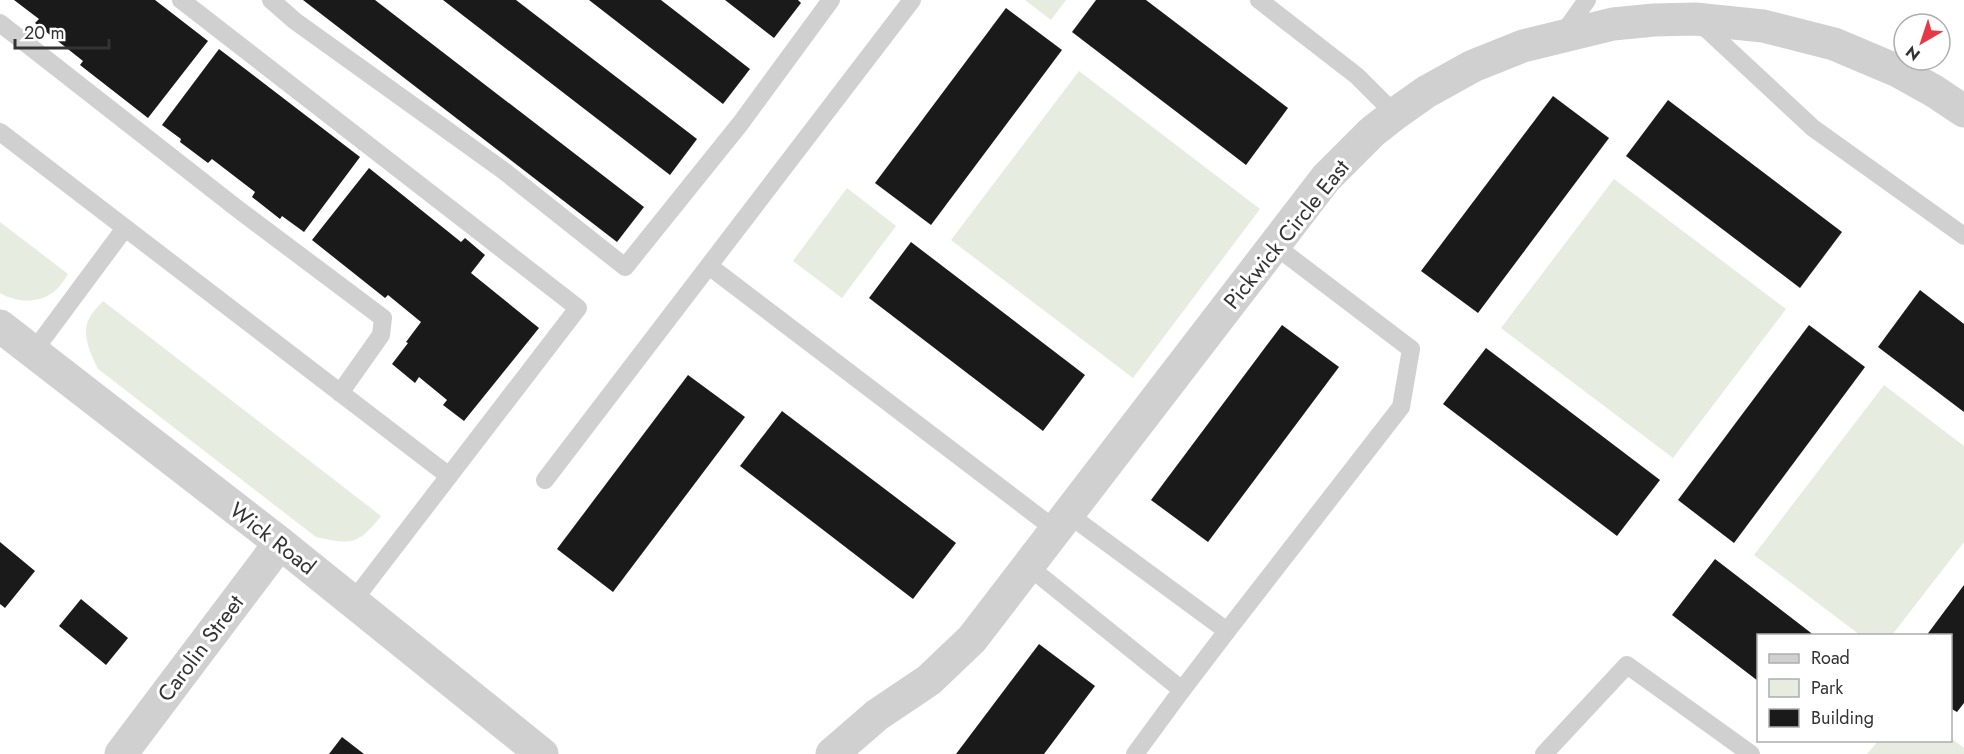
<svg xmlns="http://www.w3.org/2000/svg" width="1964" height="754" font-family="Jost,sans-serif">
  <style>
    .green { fill: #e6ecdf }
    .building { fill: #1a1a1a }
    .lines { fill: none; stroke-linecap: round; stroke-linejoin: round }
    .service { stroke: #d0d0d0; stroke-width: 18 }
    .minor { stroke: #d0d0d0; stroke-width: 33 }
    .tertiary { stroke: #d0d0d0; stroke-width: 33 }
    .labels { text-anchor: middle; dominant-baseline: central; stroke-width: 6; stroke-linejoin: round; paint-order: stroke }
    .street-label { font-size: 22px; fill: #333; stroke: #fff }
  </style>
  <rect width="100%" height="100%" fill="#fff"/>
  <g class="green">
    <path d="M1025,0h41l-15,20z"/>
    <path d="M1079,71l181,138 -127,169 -182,-138z"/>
    <path d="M1614,179l172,130 -113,149 -172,-130z"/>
    <path d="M847,188l49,38 -54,72 -49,-37z"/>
    <path d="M0,222l68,52c-4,6 -9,15 -16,19 -15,11 -37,9 -52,0z"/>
    <path d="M103,301l278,215c-23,29 -29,29 -65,21l-218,-168c-7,-15 -18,-36 -8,-52 3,-6 9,-11 13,-16z"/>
    <path d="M1884,385l80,61v96l-72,93h-32l-106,-80z"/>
    <path d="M1951,738l13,10v6h-97l11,-13 72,-1z"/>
  </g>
  <g class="building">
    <path d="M14,0h141l53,41 -60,77 -68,-53 3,-4 -48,-38 4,-4z"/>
    <path d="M303,0h72l269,207 -27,35z"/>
    <path d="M443,0h73l181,139 -27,36z"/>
    <path d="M589,0h72l89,69 -27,35z"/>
    <path d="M725,0h73l3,3 -27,35z"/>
    <path d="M1096,0h50l142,108 -42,57 -174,-133z"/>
    <path d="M1006,8l56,42 -131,175 -56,-42z"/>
    <path d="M219,49l141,108 -56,75 -22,-16 -2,3 -28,-22 3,-5 -43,-33 -4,4 -28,-21 1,-3 -19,-14z"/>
    <path d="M1553,96l56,42 -131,175 -57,-42z"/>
    <path d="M1668,100l174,132 -42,56 -174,-132z"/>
    <path d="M369,168l92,74 4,-4 20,17 -14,18 68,55 -75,93 -21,-16 4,-5 -28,-23 -4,6 -23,-19 16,-21 -2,-1 15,-20 -33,-27 -3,3 -73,-58z"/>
    <path d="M911,242l174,133 -42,56 -174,-133z"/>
    <path d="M1920,290l44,34v88l-86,-65z"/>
    <path d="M1282,325l57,42 -131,175 -57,-42z"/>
    <path d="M1809,325l56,42 -131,176 -56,-43z"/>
    <path d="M1486,348l174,132 -43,56 -174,-132z"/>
    <path d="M688,375l57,42 -132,175 -56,-43z"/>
    <path d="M782,411l174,132 -43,56 -173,-133z"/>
    <path d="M0,542l35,29 -30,37 -5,-4z"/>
    <path d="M1715,559l100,77h-57v45l-86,-66z"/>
    <path d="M1964,585v118l-7,9 -7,-4v-72h-24z"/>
    <path d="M81,599l47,39 -22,27 -47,-39z"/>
    <path d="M1039,644l56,42 -51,68h-88z"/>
    <path d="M342,737l22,17h-35z"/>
  </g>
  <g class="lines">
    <g class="service">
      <path d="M271,0l24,21 209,150 121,96 115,-143 91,-124"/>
      <path d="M1259,0l98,76 38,38"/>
      <path d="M0,23l239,187 144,108 -2,17 -41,58"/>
      <path d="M1700,23l113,105 151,108"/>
      <path d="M1562,35l25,-35"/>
      <path d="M0,132l449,344 129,-168 -397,-308"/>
      <path d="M709,266l347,264"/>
      <path d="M33,352l92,-124"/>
      <path d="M545,480l367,-480"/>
      <path d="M1068,514l159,117 174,-224 10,-58 -137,-104"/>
      <path d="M1028,566l154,124 -47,64"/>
      <path d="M353,601l96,-125"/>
      <path d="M1182,690l45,-59"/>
      <path d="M1544,754l83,-89 124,89"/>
    </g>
    <g class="minor">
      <path d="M121,754l159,-211"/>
      <path d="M832,754l45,-39 52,-35 43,-41 354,-461 46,-46 23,-18 31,-22 47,-26 50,-20 90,-22 41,-4 41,-1 68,7 71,18 64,27 36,20 30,20"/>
    </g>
    <path class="tertiary" d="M0,326l280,217 262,211"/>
  </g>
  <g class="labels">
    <g class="street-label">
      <text transform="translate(1286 234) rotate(-51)">Pickwick Circle East</text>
      <text transform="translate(273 538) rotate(38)">Wick Road</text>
      <text transform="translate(200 648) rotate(-53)">Carolin Street</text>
    </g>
  </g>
  <rect x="1757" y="634" width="195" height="108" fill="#ffffff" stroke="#adadad" stroke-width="1.5"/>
  <rect x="1769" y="654" width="30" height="9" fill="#d0d0d0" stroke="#adadad" stroke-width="1.5"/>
  <text x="1811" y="664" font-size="18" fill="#333333">Road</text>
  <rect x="1769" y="679" width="30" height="18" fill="#e6ecdf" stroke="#adadad" stroke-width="1.5"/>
  <text x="1811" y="694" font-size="18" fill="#333333">Park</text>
  <rect x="1769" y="709" width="30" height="18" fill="#1a1a1a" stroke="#adadad" stroke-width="1.5"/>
  <text x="1811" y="724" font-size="18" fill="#333333">Building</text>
  <g transform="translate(1922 42) rotate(219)"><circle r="28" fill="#ffffff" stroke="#adadad" stroke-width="1.5"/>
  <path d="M0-4.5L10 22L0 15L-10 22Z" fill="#e63946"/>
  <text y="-9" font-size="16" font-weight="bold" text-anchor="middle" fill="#333333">N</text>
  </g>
  <path d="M15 39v9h94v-9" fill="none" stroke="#333333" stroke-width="3"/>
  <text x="24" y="39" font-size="18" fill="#333333" stroke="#ffffff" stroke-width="4.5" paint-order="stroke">20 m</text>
</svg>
